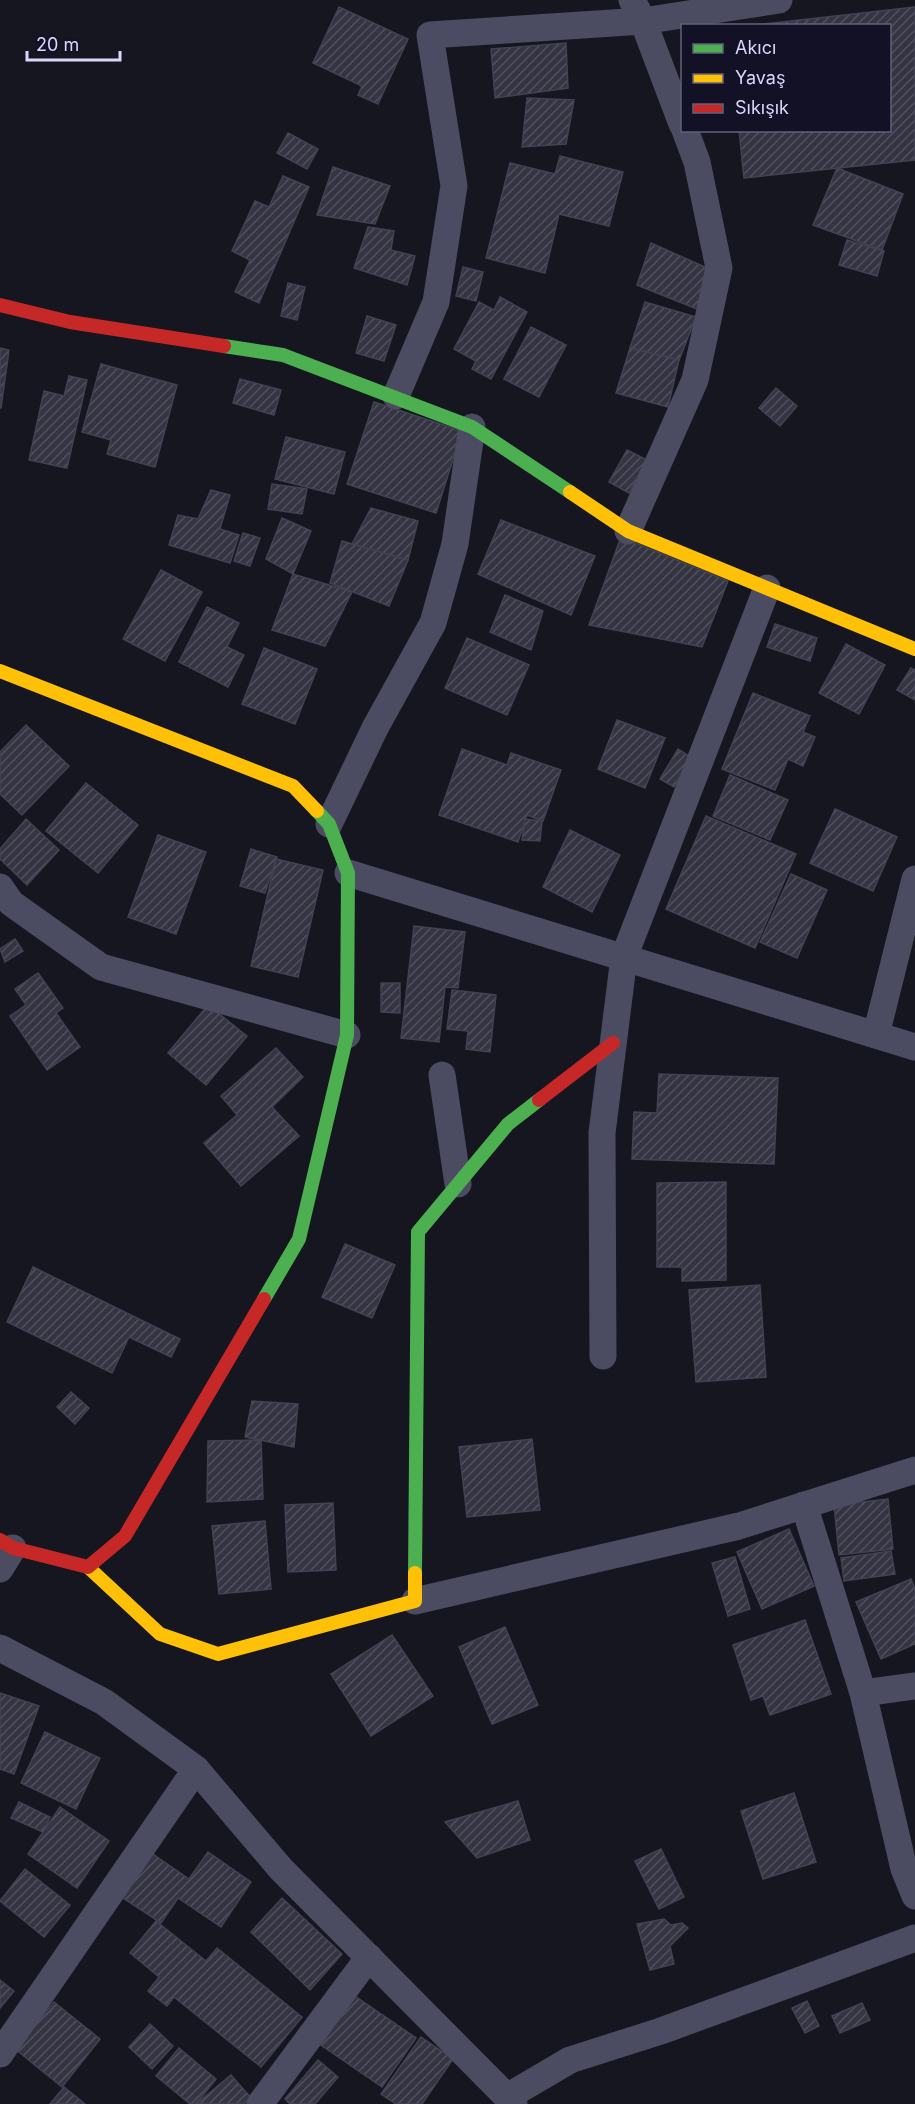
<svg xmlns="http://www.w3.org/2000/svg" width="915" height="2104" font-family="Inter,sans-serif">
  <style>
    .building { fill: url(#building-hatch); stroke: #434153; stroke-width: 1.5 }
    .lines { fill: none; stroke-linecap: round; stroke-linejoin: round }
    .street { stroke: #4b4c61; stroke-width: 27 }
    .fast { stroke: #4caf50; stroke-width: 14 }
    .slow { stroke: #ffc107; stroke-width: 14 }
    .jam { stroke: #c62828; stroke-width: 14 }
  </style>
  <defs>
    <pattern id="building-hatch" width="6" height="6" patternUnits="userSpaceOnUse" patternTransform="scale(1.5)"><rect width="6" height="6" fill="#343442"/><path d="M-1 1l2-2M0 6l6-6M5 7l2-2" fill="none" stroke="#51515e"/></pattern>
  </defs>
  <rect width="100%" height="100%" fill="#161620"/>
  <g class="building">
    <path d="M339,7l69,32 -30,65 -20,-9 4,-9 -49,-23z"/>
    <path d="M915,7v153l-171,18 -5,-48h151v-104h-143z"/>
    <path d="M566,43l2,45 -73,10 -4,-49z"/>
    <path d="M527,98l47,2 -8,44 -44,3z"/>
    <path d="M288,133l30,16 -11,20 -30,-16z"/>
    <path d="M560,156l63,16 -14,54 -50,-12 -14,59 -59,-15 24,-95 45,11z"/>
    <path d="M333,167l57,19 -15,38 -58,-9z"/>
    <path d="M837,168l66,26 -21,56 -69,-25z"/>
    <path d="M283,176l26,11 -50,116 -24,-11 15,-32 -18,-9 23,-50 14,6z"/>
    <path d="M368,227l26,4 -3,19 24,6 -8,29 -53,-17z"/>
    <path d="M847,240l37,11 -7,25 -38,-11z"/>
    <path d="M651,243l56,25 -10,41 -60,-24z"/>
    <path d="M463,267l20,5 -7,29 -20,-5z"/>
    <path d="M288,283l17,4 -8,33 -16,-4z"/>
    <path d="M500,297l27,15 -36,67 -19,-10 4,-8 -22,-12 25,-47 15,8z"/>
    <path d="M645,302l51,15 -17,43 -49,-12z"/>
    <path d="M367,316l29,9 -12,36 -28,-8z"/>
    <path d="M531,327l35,18 -27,52 -35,-18z"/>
    <path d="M0,348l9,2 -8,58h-1z"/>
    <path d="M630,348l49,12 -11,47 -52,-14z"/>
    <path d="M101,364l76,21 -22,82 -48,-13 4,-14 -29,-8z"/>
    <path d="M69,376l18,4 -20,88 -38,-8 15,-69 20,5z"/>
    <path d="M240,379l41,11 -7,25 -41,-12z"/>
    <path d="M776,388l21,18 -17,20 -21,-18z"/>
    <path d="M374,402l88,29 -26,82 -89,-29z"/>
    <path d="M286,437l59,15 -11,42 -59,-15z"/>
    <path d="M627,450l20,10 -18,33 -20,-11z"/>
    <path d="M272,484l35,5 -5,25 -34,-5z"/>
    <path d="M211,490l19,5 -10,34 19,6 -9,28 -61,-18 9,-30 20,4z"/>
    <path d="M371,508l47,13 -10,39 -56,-16z"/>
    <path d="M282,518l29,13 -18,43 -27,-15z"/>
    <path d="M501,520l94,36 -24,59 -93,-41z"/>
    <path d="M243,533l17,5 -10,28 -16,-5z"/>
    <path d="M621,537l107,44 -26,66 -113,-22z"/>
    <path d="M342,541l66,19 -19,46 -59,-23z"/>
    <path d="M161,570l41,22 -37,69 -42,-22z"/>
    <path d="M293,574l59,18 -27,54 -53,-16z"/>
    <path d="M505,595l38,16 -12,39 -41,-18z"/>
    <path d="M207,607l32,16 -12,24 17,8 -16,32 -49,-25z"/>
    <path d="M775,624l42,14 -7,23 -43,-14z"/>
    <path d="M467,638l62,27 -22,50 -62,-27z"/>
    <path d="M846,644l39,21 -26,49 -40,-21z"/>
    <path d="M264,648l53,21 -22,55 -53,-20z"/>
    <path d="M911,668l4,2v30l-18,-10z"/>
    <path d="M753,693l57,23 -7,16 12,5 -12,29 -15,-7 -13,31 -53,-21z"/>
    <path d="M617,720l48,18 -20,50 -47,-19z"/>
    <path d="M26,725l43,41 -47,49 -22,-21v-42z"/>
    <path d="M462,749l45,16 4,-12 50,17 -18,51 -16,-6 -9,27 -79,-27z"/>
    <path d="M678,749l14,9 -18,29 -14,-8z"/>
    <path d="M730,775l58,25 -18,40 -57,-24z"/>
    <path d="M86,783l52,42 -40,48 -52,-42z"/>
    <path d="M835,809l62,28 -24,54 -63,-28z"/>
    <path d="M706,816l90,38 -41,94 -89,-39z"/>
    <path d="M26,819l33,31 -32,35 -27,-26v-10z"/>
    <path d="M525,819l17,2 -2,20 -18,-1z"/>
    <path d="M570,830l50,25 -28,57 -49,-25z"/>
    <path d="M158,835l48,17 -30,82 -48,-17z"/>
    <path d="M251,849l26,8 -12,36 -25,-7z"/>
    <path d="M276,859l47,11 -25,107 -47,-11z"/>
    <path d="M791,874l36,16 -30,68 -37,-16z"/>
    <path d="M414,926l51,6 -7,56 -13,-1 -6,55 -38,-4z"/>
    <path d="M15,939l8,12 -18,11 -5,-13z"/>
    <path d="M38,973l25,35 -7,5 24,34 -33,23 -37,-54 16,-11 -11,-16z"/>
    <path d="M381,983h19v30l-19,-1z"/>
    <path d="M452,990l44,5 -6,57 -24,-3 2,-18 -21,-2z"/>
    <path d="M208,1005l39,31 -41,49 -38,-32z"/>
    <path d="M276,1048l27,29 -31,30 27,29 -58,50 -37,-43 33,-28 -16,-19z"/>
    <path d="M659,1074l119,4 -4,86 -142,-5 2,-47 23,1z"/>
    <path d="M726,1182v98l-44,1v-14h-25v-84z"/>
    <path d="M345,1244l50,21 -23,53 -50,-21z"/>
    <path d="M33,1267l147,72 -9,18 -42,-20 -17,36 -105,-51z"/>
    <path d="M760,1285l6,92 -70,5 -7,-92z"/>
    <path d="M71,1392l18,16 -14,16 -18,-17z"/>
    <path d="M252,1401l46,3 -4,43 -49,-10z"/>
    <path d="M532,1439l8,71 -73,7 -8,-70z"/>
    <path d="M261,1440l2,59 -56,3 1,-61z"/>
    <path d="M888,1499l5,50 -54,6 -5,-50z"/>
    <path d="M333,1503l3,67 -48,2 -3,-67z"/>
    <path d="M265,1521l6,68 -52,5 -7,-68z"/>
    <path d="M789,1529l25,57 -52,23 -25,-57z"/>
    <path d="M891,1551l4,23 -51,7 -3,-23z"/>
    <path d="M735,1557l15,52 -22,7 -16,-53z"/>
    <path d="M911,1579l4,10v55l-34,15 -25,-57z"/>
    <path d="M805,1620l26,74 -61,21 -7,-19 -12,4 -18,-55z"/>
    <path d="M505,1627l33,78 -46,19 -33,-77z"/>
    <path d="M392,1635l41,61 -62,40 -40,-62z"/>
    <path d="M0,1693l39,13 -25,68 -14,-5z"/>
    <path d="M45,1732l55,26 -24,51 -55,-26z"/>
    <path d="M794,1793l22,69 -53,17 -22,-68z"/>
    <path d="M518,1801l12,39 -53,18 -32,-36z"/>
    <path d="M19,1802l31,15 -7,15 -32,-14z"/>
    <path d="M60,1807l49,34 -32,47 -49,-34z"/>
    <path d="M661,1849l23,48 -25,12 -24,-48z"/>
    <path d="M150,1852l39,27 19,-27 43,30 -30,45 -43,-29 -17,25 -41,-27z"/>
    <path d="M25,1869l45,36 -26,32 -44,-36z"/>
    <path d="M282,1898l60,56 -32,36 -59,-58z"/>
    <path d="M664,1919l7,6 11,-2 6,5 -18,18 4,18 -24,6 -13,-46z"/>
    <path d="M156,1921l50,40 11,-13 85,69 -41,50 -87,-70 -7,9 -19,-15 11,-14 -29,-24z"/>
    <path d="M0,1980l14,11 -14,17z"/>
    <path d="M355,1996l61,42 -34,49 -61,-42z"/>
    <path d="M807,2001l12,25 -14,7 -13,-25z"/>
    <path d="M54,2002l46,37 -38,48 -47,-38z"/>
    <path d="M862,2003l8,17 -30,13 -8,-17z"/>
    <path d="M150,2024l23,22 -21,23 -23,-22z"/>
    <path d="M421,2037l32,22 -31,45h-26l-15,-10z"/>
    <path d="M179,2048l37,31 -20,25h-6l-34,-28z"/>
    <path d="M318,2060l20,17 -23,27h-25l-5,-5z"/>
    <path d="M231,2075l20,23 -7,6h-48z"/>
    <path d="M64,2087l21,17h-35z"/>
  </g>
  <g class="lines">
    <g class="street">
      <path d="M632,0l11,21 39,103"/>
      <path d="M396,396l40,-94 18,-116 -24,-151 213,-14 136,-21"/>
      <path d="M628,531l67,-151 24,-112 -22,-106 -12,-32"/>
      <path d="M329,824l46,-96 58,-105 22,-79 17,-117"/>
      <path d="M348,873l567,174"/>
      <path d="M0,887l11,16 90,64 246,68"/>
      <path d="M876,1035l39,-156"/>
      <path d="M442,1075l16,109"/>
      <path d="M603,1356l-1,-223 22,-176 143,-369"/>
      <path d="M804,1505l59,188"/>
      <path d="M0,1569l13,-21"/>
      <path d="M415,1601l324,-75 176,-56"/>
      <path d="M0,1648l104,54 92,67 85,100 233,235"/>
      <path d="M915,1686l-52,7 41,176 11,27"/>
      <path d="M0,2054l196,-285"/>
      <path d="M507,2097l63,-37 91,-29 254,-93"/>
      <path d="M260,2104l109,-147"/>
    </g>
    <g class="fast">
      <path d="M224,346l59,9 189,72 98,65"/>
      <path d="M264,1299l35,-60 48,-204 1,-162 -19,-49 -12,-13"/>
      <path d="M415,1573l3,-341 90,-108 31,-24"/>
    </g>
    <g class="slow">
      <path d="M570,492l58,39 287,118"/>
      <path d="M0,671l293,115 24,25"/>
      <path d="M88,1567l72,67 58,20 197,-53v-28"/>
    </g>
    <g class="jam">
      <path d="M0,305l70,17 154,24"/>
      <path d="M539,1100l74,-57"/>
      <path d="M0,1540l13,8 75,19 37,-31 139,-237"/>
    </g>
  </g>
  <rect x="681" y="24" width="210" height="108" fill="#121125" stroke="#61607b" stroke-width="1.5"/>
  <rect x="693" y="44" width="30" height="9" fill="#4caf50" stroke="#61607b" stroke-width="1.5"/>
  <text x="735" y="54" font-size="18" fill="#d8d7fc">Akıcı</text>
  <rect x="693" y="74" width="30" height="9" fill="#ffc107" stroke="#61607b" stroke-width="1.5"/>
  <text x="735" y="84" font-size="18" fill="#d8d7fc">Yavaş</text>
  <rect x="693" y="104" width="30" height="9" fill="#c62828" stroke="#61607b" stroke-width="1.5"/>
  <text x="735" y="114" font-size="18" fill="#d8d7fc">Sıkışık</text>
  <path d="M27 51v9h93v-9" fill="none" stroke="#d8d7fc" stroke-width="3"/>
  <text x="36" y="51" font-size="18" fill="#d8d7fc" stroke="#121125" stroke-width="4.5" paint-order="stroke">20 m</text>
</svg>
